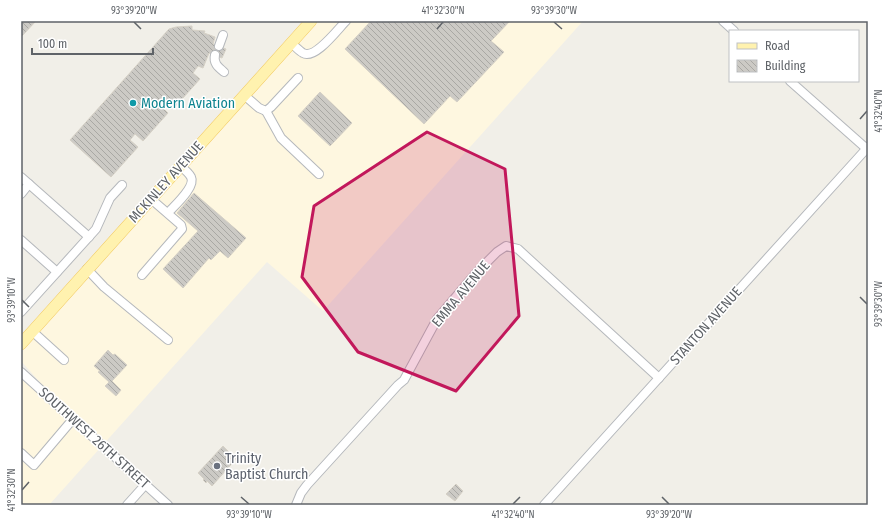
<svg xmlns="http://www.w3.org/2000/svg" width="889" height="526" font-family="'Fira Sans Condensed',sans-serif">
  <style>
    .commercial { fill: #fef7e0 }
    .building { fill: url(#building-back-hatch); stroke: #d6d1c6 }
    .lines { fill: none; stroke-linecap: round; stroke-linejoin: round }
    .minor-casing { stroke: #b5b8bc; stroke-width: 10 }
    .major-casing { stroke: #f2c960; stroke-width: 12 }
    .minor { stroke: #fff; stroke-width: 8 }
    .major { stroke: #fff2af; stroke-width: 11 }
    .marked { fill: #c2185b; fill-opacity: 0.2; stroke: #c2185b; stroke-width: 3; stroke-linejoin: round }
    .ticks { fill: none; stroke: #5f6368; stroke-width: 1.5 }
    .culture-dot { fill: #0f9aa8; stroke: #fff; stroke-width: 1.5 }
    .worship-dot { fill: #6b7280; stroke: #fff; stroke-width: 1.5 }
    .labels { text-anchor: middle; dominant-baseline: central; stroke-width: 3; stroke-linejoin: round; paint-order: stroke }
    .culture-label { font-size: 14px; fill: #0d838f; stroke: #fff; text-anchor: start }
    .street-label { font-size: 14px; fill: #5f6368; stroke: #fff }
    .worship-label { font-size: 14px; fill: #5b616d; stroke: #fff; text-anchor: start }
    .neatline { fill: none; stroke: #5f6368; stroke-width: 1.5 }
    .ticks-label { font-size: 10px; text-anchor: middle; fill: #5f6368 }
  </style>
  <defs>
    <pattern id="building-back-hatch" width="6" height="6" patternUnits="userSpaceOnUse"><rect width="6" height="6" fill="#cccac5"/><path d="M-1 5l2 2M0 0l6 6M5-1l2 2" fill="none" stroke="#a9a8a4"/></pattern>
  </defs>
  <rect width="100%" height="100%" fill="#f1efe8"/>
  <path class="commercial" d="M311,21h272l-260,290 -56,-49 -218,243h-28v-126l50,38 -50,-56v-6l11,-24z"/>
  <g class="building">
    <path d="M21,21h15l-15,16z"/>
    <path d="M371,21h139l-19,20 13,11 -47,50 -7,-6 -26,28 -79,-75z"/>
    <path d="M192,26v4l13,1 -1,2 11,4 -2,7 13,5 -4,9 -13,-5 -6,15 -5,-2 -5,7 7,6 -26,29 -8,-7 -5,5 7,7 -25,28 -8,-7 -5,6 8,7 -27,30 -41,-37 99,-111 7,-2z"/>
    <path d="M320,92l32,31 -22,23 -32,-30z"/>
    <path d="M194,193l52,45 -18,20 -8,-7 -9,9 -2,-2 -26,30 -20,-19 35,-38 -21,-18z"/>
    <path d="M108,350l5,5 2,-1 12,11 -15,16 9,9 -5,6 -11,-10 4,-4 -11,-10 2,-1 -6,-5z"/>
    <path d="M223,446l13,13 -24,27 -5,-5 -1,2 -3,-3 1,-1 -6,-6z"/>
    <path d="M456,484l7,7 -8,10 -9,-7z"/>
  </g>
  <g class="lines">
    <g class="minor-casing">
      <g id="minor">
        <path d="M723,21l11,10"/>
        <path d="M291,43c4,3 8,8 12,10 12,7 34,-23 43,-32"/>
        <path d="M219,46l4,-11"/>
        <path d="M215,55c-2,8 3,12 9,17"/>
        <path d="M790,81l78,69"/>
        <path d="M244,95l15,13 7,3 5,-4 27,-29"/>
        <path d="M266,111l15,27 38,36"/>
        <path d="M21,177l68,60"/>
        <path d="M21,194l8,-10"/>
        <path d="M168,213c6,-7 28,-26 23,-36 -2,-4 -7,-8 -11,-11"/>
        <path d="M21,240l36,32"/>
        <path d="M87,269l17,18 64,53"/>
        <path d="M142,275l40,-46 -1,-4 -30,-26"/>
        <path d="M21,312l75,-83 14,-31 12,-13"/>
        <path d="M32,331l32,29"/>
        <path d="M21,372l147,133"/>
        <path d="M21,453l13,12 39,-46"/>
        <path d="M127,505l18,-20"/>
        <path d="M296,505l5,-12 6,-8 91,-100 6,-5 33,-61 39,-46 21,-21 9,-6 12,3 141,129"/>
        <path d="M544,505l324,-358"/>
      </g>
    </g>
    <g class="major-casing">
      <path id="major" d="M21,344l290,-323"/>
    </g>
    <use href="#minor" class="minor"/>
    <use href="#major" class="major"/>
  </g>
  <path class="marked" d="M427,132l78,37 14,147 -63,75 -98,-39 -56,-75 12,-71z"/>
  <path class="ticks" d="M134,22l7,7M554,22l8,7M437,29l6,-7M860,119l7,-8M860,297l7,7M22,300l7,7M22,490l7,-8M241,497l8,7M662,497l7,7M513,504l7,-7"/>
  <circle class="culture-dot" cx="133" cy="103" r="4"/>
  <circle class="worship-dot" cx="217" cy="466" r="4"/>
  <g class="labels">
    <g class="culture-label">
      <text x="141" y="103">Modern Aviation</text>
    </g>
    <g class="street-label">
      <text transform="translate(166 182) rotate(-48)">MCKINLEY AVENUE</text>
      <text transform="translate(461 294) rotate(-50)">EMMA AVENUE</text>
      <text transform="translate(706 326) rotate(-48)">STANTON AVENUE</text>
      <text transform="translate(94 438) rotate(42)">SOUTHWEST 26TH STREET</text>
    </g>
    <g class="worship-label">
      <text x="225" y="458">Trinity<tspan x="225" dy="16">Baptist Church</tspan></text>
    </g>
  </g>
  <rect width="889" height="526" fill="none" stroke="#ffffff" stroke-width="44"/>
  <rect x="729" y="30" width="130" height="52" fill="#ffffff" stroke="#bfc1c3"/>
  <rect x="737" y="43" width="20" height="6" fill="#fff2af" stroke="#bfc1c3"/>
  <text x="765" y="50" font-size="12" fill="#5f6368">Road</text>
  <rect x="737" y="60" width="20" height="12" fill="url(#building-back-hatch)" stroke="#bfc1c3"/>
  <text x="765" y="70" font-size="12" fill="#5f6368">Building</text>
  <path d="M32 48v6h121v-6" fill="none" stroke="#5f6368" stroke-width="2"/>
  <text x="38" y="48" font-size="12" fill="#5f6368" stroke="#ffffff" stroke-width="3" paint-order="stroke">100 m</text>
  <rect x="22" y="22" width="845" height="482" class="neatline"/>
  <g class="ticks-label">
    <text x="134" y="14">93°39'20"W</text>
    <text x="443" y="14">41°32'30"N</text>
    <text x="554" y="14">93°39'30"W</text>
    <text transform="translate(878 111) rotate(-90)" y="4">41°32'40"N</text>
    <text transform="translate(11 300) rotate(-90)" y="4">93°39'10"W</text>
    <text transform="translate(878 304) rotate(-90)" y="4">93°39'30"W</text>
    <text transform="translate(11 490) rotate(-90)" y="4">41°32'30"N</text>
    <text x="249" y="518">93°39'10"W</text>
    <text x="513" y="518">41°32'40"N</text>
    <text x="669" y="518">93°39'20"W</text>
  </g>
</svg>
